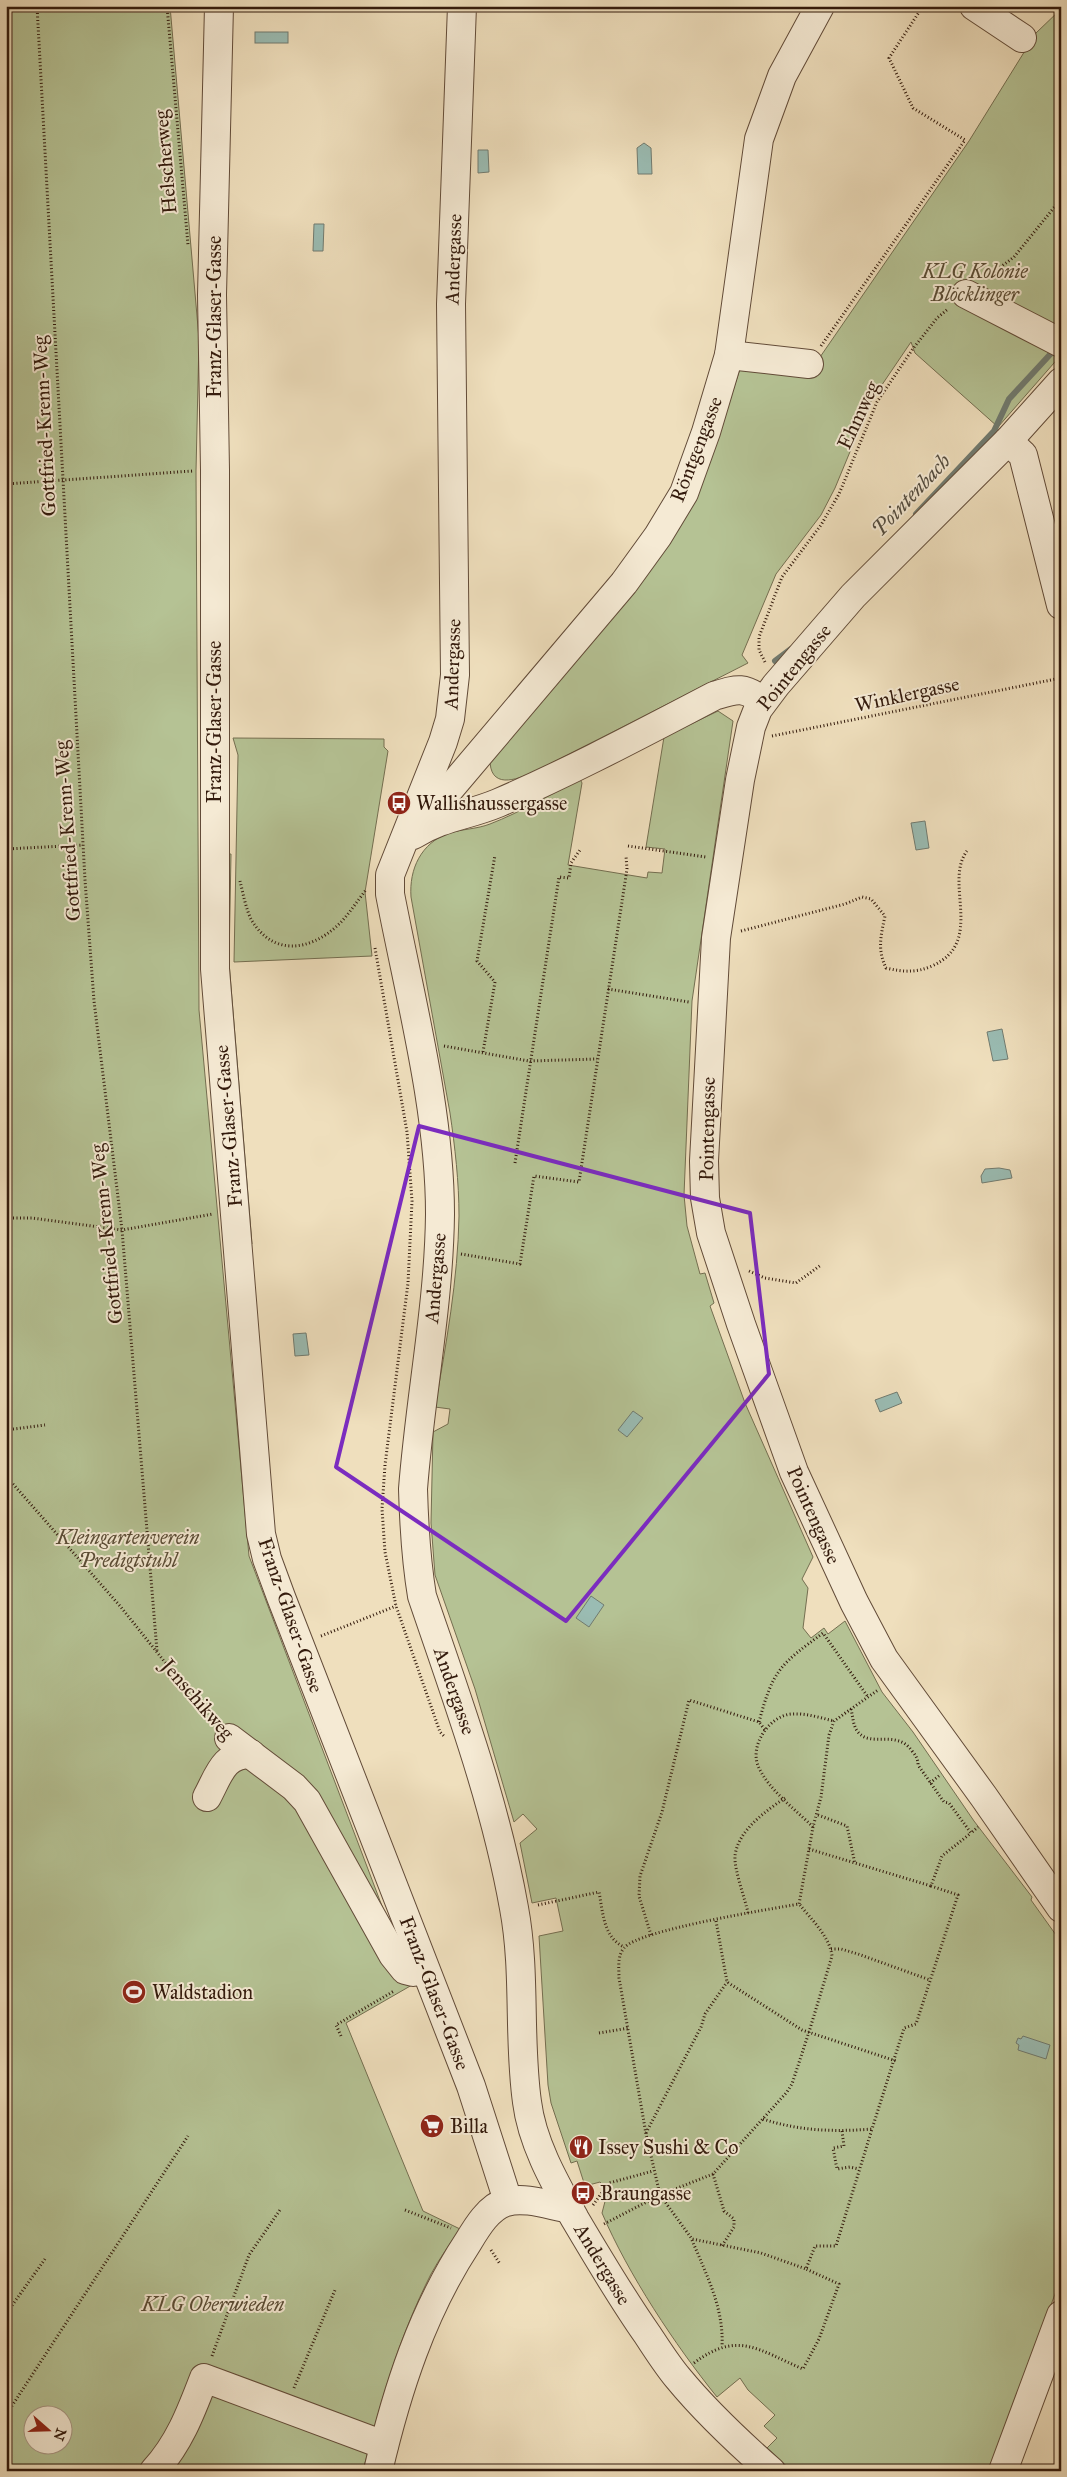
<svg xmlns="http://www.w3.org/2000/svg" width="1067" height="2477" font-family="'IM FELL Great Primer',serif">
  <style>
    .green { fill: #b5c294; stroke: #746e50; fill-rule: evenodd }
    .water { fill: #9abcb3; stroke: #717b70 }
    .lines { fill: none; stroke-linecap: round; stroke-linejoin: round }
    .stream { stroke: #717b70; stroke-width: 6 }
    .minor-casing { stroke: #624b38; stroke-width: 30 }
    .path { stroke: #331a0c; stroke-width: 3; stroke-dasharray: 1 2.5; stroke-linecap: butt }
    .minor { stroke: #f5ead4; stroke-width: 28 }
    .marked { fill: none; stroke: #7b2cbf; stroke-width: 4; stroke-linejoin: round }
    .labels { text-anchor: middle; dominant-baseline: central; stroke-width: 4; stroke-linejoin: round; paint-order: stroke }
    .street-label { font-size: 20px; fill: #331a0c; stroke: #f5ead4 }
    .park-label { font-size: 20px; font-style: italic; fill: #5a4c35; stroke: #f5ead4 }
    .poi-label { font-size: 20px; fill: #331a0c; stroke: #f5ead4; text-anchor: start }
    .water-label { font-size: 21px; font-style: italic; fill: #524b3e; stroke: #f5ead4 }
  </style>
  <rect width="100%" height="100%" fill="#efdfbd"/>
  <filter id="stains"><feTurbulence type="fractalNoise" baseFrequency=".004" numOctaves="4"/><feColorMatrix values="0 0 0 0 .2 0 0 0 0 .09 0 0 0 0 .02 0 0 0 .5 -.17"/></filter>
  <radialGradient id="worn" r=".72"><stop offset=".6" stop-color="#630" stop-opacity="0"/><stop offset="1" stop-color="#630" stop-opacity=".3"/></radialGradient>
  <g class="green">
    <path d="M10,6h160l29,333 -3,132 3,539 50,546 163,429 -66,38 77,188 37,18c-10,15 -21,30 -29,45 -32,63 -51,129 -68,197h-357v-2464zM32,2414h30v30h-30z"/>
    <path d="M1061,9v346l-63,72 -83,-74 -4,-11 -40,59 -36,87 -14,27 -45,59 -34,81 6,8 -214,109c-18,8 -45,18 -44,-14l203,-254 12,-29 36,-109 77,-6 151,-219 67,-108z"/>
    <path d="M718,711l15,10 -41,280 -8,194 3,31 13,48 5,-1 9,30 -4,3 35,97 68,154 -11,22 6,9 -5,40 8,10 13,-10 4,6 17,-13 37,71 31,40 61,89 58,76 -1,3 30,42v336l-72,193h-197l-25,-23 10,-10 -13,-12 11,-11 -27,-25 -8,-12 -23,19c-42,-52 -89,-123 -115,-184l6,-23 -8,-8 -15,4 -8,-25 -6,2 -20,-60 -3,-18 -9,-149 24,-5 -7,-33 -24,5 -12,-60 17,-14 -14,-15 -9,8 -39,-133 -40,-114 -4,-52 2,-91 15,-8 2,-15 -15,-2c11,-62 23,-128 24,-191 0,-34 -4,-69 -9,-103l-39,-216c-2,-28 10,-54 38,-64 14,-4 28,-4 41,-9 31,-12 61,-30 90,-45l2,4 -14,82 79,13 1,-6 14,1 3,-24 -19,-2 18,-110z"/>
    <path d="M233,738l151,1v8l4,4 -23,141 7,64 -138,6 4,-207z"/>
    <path d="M226,854h5l-2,108 23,282h-4l-22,-281z"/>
  </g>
  <g class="water">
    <rect x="255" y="32" width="33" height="11"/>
    <path d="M644,143l7,5 1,26h-14l-1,-26z"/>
    <path d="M478,150h10l1,22 -11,1z"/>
    <path d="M314,224h10l-1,27h-10z"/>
    <path d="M925,821l4,27 -13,2 -5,-27z"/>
    <path d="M1002,1029l6,30 -15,2 -6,-29z"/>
    <path d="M999,1168l11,2 2,8 -30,5 -1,-7 4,-7z"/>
    <path d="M306,1333l3,22 -14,1 -2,-22z"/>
    <path d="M897,1392l5,11 -22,9 -5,-12z"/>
    <path d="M633,1411l10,7 -16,19 -9,-7z"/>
    <path d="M591,1596l13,9 -15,22 -13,-9z"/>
    <path d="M1023,2036l27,9 -4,14 -28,-9 1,-5 -3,-2 2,-5 3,1z"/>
  </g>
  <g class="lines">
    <g class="stream">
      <path d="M916,514l78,-83 15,-32 48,-52"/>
      <path d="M775,661l16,-12"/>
    </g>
    <g class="minor-casing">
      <g id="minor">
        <path d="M219,6l-7,289 3,175v499l46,565 6,25 14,38 190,489 37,115"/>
        <path d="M462,6l-11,298 4,371 -5,44 -7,23 -53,133v19c20,104 50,215 50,320 -1,92 -20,183 -27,275 1,36 3,71 9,107 35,103 73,205 92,312 12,64 4,130 13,194 5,41 28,81 48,117 23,39 46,78 72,115 10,15 20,31 31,44 28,34 60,64 93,93"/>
        <path d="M974,6l48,32"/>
        <path d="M966,294l95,49"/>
        <path d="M729,355l80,9"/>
        <path d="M1061,382l-53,59 -155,155 -77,89 -18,24 -7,18 -11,53 -24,158 -12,223 1,37 6,35 30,91 53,148 60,130 30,57 100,138 77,111"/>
        <path d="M1008,441l15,14 38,150"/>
        <path d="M415,820l4,-6 29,-23 176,-208 34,-47 26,-43 22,-61 23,-77 30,-216 23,-63 38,-70"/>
        <path d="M413,835c31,-19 54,-19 85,-32 74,-32 145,-70 216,-107 23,-7 29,-10 49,5"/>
        <path d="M229,1738l65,49 13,14 86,154 12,15 8,2"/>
        <path d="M207,1797c12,-22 16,-43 44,-43"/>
        <path d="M154,2471c25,-27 37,-59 50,-93l180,67"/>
        <path d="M378,2471c19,-81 44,-159 90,-229 9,-15 21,-35 38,-40 19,-6 45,4 64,7"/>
        <path d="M1003,2471l58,-156"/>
      </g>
    </g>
    <g class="path">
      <path d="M37,6l48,874 9,121 28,229 35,421"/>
      <path d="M167,6l21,239"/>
      <path d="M986,278l28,-21 47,-58"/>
      <path d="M821,346l144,-206 -52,-32 -24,-50 34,-52"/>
      <path d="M6,484l187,-13"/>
      <path d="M765,662l-6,-12v-13l23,-60 39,-52 18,-31 38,-92 35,-52 25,-32 11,-9"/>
      <path d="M772,736l289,-58"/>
      <path d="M628,846l78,11"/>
      <path d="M6,849l77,-4"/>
      <path d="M240,881c3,12 6,29 12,40 22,35 57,30 85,5 11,-10 20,-25 29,-36"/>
      <path d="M741,931l104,-27 17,-7 9,2 14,17c-4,19 -8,33 1,52 17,4 30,5 46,-2 54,-24 11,-83 35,-115"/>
      <path d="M375,948l32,184 5,69 -4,82 -23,182 -3,44 3,43 11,54 44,126 4,4"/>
      <path d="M608,989l81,13"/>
      <path d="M444,1046l85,15 68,-2"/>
      <path d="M483,1052l12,-70 -18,-21 18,-106"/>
      <path d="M515,1163l44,-286 10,1 2,-15 9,-13"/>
      <path d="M6,1218h26l90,12 91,-16"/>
      <path d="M461,1254l59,10 14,-88 45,6 48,-313 -1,-13"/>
      <path d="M749,1271l16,7 31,5 25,-18"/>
      <path d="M6,1430l39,-5"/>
      <path d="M6,1476l114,130 92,115"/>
      <path d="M321,1636l75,-30"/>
      <path d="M851,1709c2,8 2,17 7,23 13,16 39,-3 54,19 4,5 6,8 6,14l26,37 5,1 22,30 7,-6"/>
      <path d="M759,1722c14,-53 22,-58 64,-89l45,64"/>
      <path d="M930,1783l10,-8"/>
      <path d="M818,1815l29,11 8,38"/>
      <path d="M813,1827c-18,-18 -43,-36 -54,-59 -11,-22 11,-53 33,-54 14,-1 29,4 42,7"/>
      <path d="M809,1849l122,37"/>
      <path d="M538,1905l61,-13c4,20 4,45 25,55"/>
      <path d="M800,1905c11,14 30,32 32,51l-23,76 -17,52 -5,8 -74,82 -53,21 32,44 69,14 45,16 9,-23h21l36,-117"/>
      <path d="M748,1913c-3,-15 -14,-43 -13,-57 3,-26 31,-45 50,-58"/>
      <path d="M716,1921l11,61 75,48 94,31"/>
      <path d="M651,1935l-12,-39 1,-20 22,-64 27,-112 70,22 6,8"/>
      <path d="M831,1949h10l17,5 72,26"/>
      <path d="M599,2033l30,-5"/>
      <path d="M341,2036l-5,-11 58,-34"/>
      <path d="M763,2119c36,12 72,13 109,10l32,-101 12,-4 42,-129 -27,-9 11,-30 29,-23"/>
      <path d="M842,2131l2,15 -11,2 4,21 13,-2 9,2"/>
      <path d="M646,2133l55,-106 4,-13 22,-32"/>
      <path d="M713,2174l11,37 10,8v8l-12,19"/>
      <path d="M593,2205l16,-22 44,-12"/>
      <path d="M405,2210l46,18"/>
      <path d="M604,2224l56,-29 -14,-61 -27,-156c0,-9 -2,-22 5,-30 14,-18 147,-39 175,-44l14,-77 8,-30 8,-62 5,-14 44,-31"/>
      <path d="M692,2240c14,34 32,68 30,106"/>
      <path d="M491,2250l9,14"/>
      <path d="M6,2314l39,-55"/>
      <path d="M212,2356l37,-101 31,-45"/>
      <path d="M694,2363c44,-33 64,-13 109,6l16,-30 20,-55 -33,-15"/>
      <path d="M294,2388l41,-98"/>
      <path d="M6,2415l182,-279"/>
    </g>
    <use href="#minor" class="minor"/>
  </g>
  <path class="marked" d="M419,1126l331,87 19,161 -203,247 -230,-154z"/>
  <defs>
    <g id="bus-disc" transform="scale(1.25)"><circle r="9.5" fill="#8f2418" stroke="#f5ead4"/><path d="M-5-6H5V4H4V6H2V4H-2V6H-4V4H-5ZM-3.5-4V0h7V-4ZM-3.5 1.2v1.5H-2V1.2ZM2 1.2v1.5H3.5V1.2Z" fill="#fff"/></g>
    <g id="stadium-disc" transform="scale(1.25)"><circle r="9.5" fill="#8f2418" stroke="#f5ead4"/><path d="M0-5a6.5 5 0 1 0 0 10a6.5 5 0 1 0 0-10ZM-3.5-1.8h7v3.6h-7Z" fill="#fff"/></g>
    <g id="supermarket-disc" transform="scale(1.25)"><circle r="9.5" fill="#8f2418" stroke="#f5ead4"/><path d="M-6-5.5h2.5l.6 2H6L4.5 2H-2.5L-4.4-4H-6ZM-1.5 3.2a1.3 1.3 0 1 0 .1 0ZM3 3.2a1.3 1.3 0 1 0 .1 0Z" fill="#fff"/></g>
    <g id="restaurant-disc" transform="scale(1.25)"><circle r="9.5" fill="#8f2418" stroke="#f5ead4"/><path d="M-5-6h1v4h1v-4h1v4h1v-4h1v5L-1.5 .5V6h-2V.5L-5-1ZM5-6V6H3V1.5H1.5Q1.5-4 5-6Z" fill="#fff"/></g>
  </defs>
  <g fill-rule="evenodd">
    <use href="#bus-disc" x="399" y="803"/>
    <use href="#stadium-disc" x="134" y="1992"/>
    <use href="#supermarket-disc" x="432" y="2126"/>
    <use href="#restaurant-disc" x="581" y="2147"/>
    <use href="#bus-disc" x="583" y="2193"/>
  </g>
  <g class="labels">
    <g class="street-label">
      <text transform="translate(165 162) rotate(-95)">Helscherweg</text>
      <text transform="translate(453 259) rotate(-88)">Andergasse</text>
      <text transform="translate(214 317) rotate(-90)">Franz-Glaser-Gasse</text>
      <text transform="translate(858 415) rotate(-65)">Ehmweg</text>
      <text transform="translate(44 426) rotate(-93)">Gottfried-Krenn-Weg</text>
      <text transform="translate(696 449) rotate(-69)">Röntgengasse</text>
      <text transform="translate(452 664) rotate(-88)">Andergasse</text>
      <text transform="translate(794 667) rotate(-51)">Pointengasse</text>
      <text transform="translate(907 694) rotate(-12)">Winklergasse</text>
      <text transform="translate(214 722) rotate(-90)">Franz-Glaser-Gasse</text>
      <text transform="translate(67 831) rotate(-94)">Gottfried-Krenn-Weg</text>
      <text transform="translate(228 1126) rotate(-95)">Franz-Glaser-Gasse</text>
      <text transform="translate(707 1129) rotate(-89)">Pointengasse</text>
      <text transform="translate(106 1234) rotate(-96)">Gottfried-Krenn-Weg</text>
      <text transform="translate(435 1278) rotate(-85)">Andergasse</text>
      <text transform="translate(814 1515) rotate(66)">Pointengasse</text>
      <text transform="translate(291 1615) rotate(71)">Franz-Glaser-Gasse</text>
      <text transform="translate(455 1691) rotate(71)">Andergasse</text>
      <text transform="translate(198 1699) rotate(49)">Jenschikweg</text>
      <text transform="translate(435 1993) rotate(69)">Franz-Glaser-Gasse</text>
      <text transform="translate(603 2264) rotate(59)">Andergasse</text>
    </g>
    <g class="park-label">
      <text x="975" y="271">KLG Kolonie<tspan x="975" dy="23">Blöcklinger</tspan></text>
      <text x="128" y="1537">Kleingartenverein<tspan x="128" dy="23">Predigtstuhl</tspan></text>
      <text x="213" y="2304">KLG Oberwieden</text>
    </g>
    <g class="poi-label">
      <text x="416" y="803">Wallishaussergasse</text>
      <text x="152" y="1992">Waldstadion</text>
      <text x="450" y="2126">Billa</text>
      <text x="598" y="2147">Issey Sushi &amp; Co</text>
      <text x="600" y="2193">Braungasse</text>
    </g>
    <g class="water-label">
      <text transform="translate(911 495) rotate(-47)">Pointenbach</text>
    </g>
  </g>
  <rect width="1067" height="2477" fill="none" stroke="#efdfbd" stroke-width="25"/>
  <rect x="8" y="8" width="1052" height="2462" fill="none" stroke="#331a0c" stroke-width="2.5"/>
  <rect x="12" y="12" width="1042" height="2452" fill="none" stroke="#331a0c"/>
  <g transform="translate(48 2430) rotate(110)"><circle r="24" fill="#f5ead4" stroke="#a79784"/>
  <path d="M0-4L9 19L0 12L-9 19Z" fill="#8f2418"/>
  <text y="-8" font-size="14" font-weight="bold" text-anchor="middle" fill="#331a0c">N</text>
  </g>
  <rect width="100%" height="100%" filter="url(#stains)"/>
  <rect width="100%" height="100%" fill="url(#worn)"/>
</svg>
